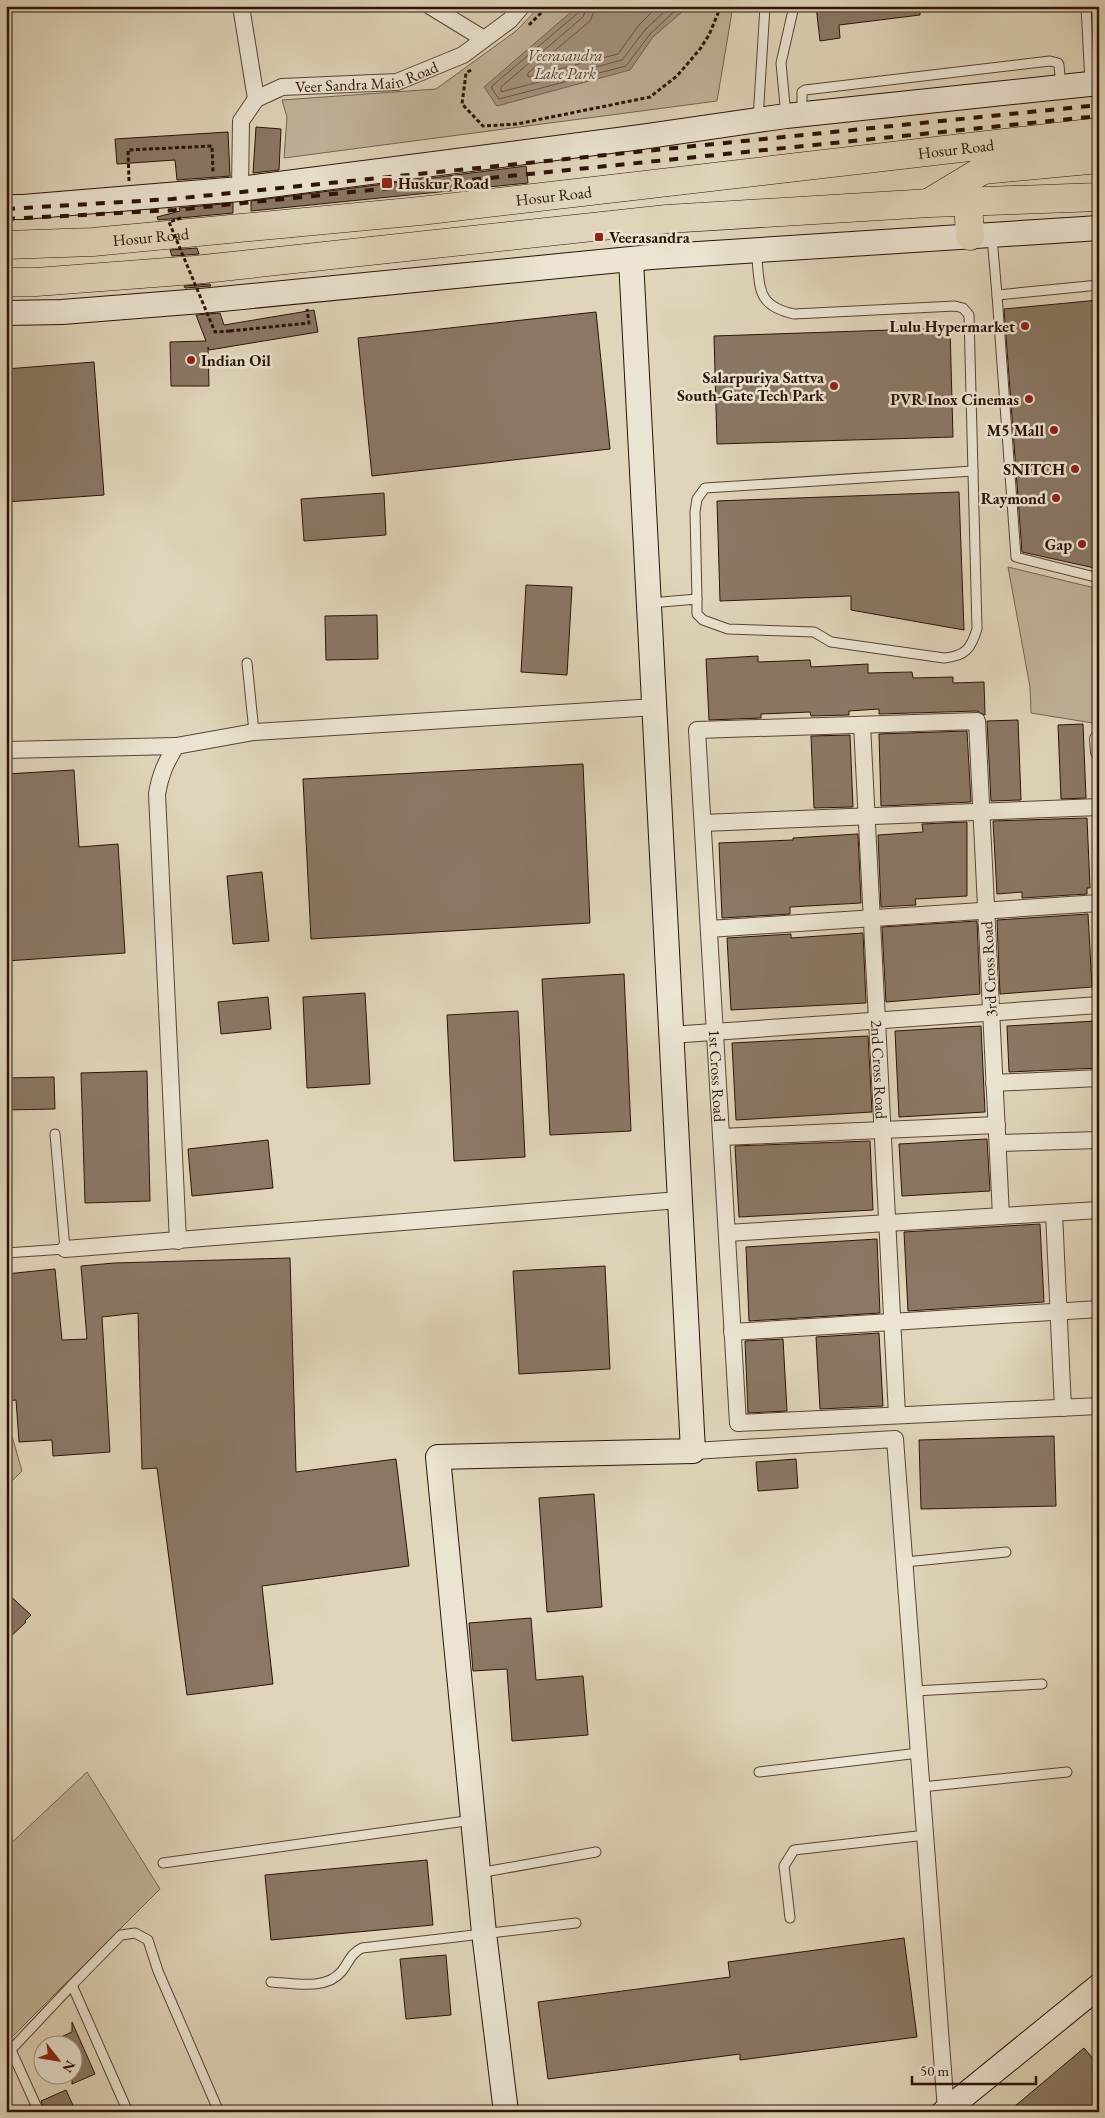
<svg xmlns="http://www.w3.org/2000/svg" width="1105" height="2118" font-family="'EB Garamond',serif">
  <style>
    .green { fill: #c1b49c; stroke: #766452 }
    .water { fill: #a3937d; stroke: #73604e }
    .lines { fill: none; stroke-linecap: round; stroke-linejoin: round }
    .shore { stroke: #685342; stroke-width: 1 }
    .building { fill: #8a7865; stroke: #2c1308 }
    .lane-casing { stroke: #594434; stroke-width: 11 }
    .street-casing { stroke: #594434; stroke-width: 18 }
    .secondary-casing { stroke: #2c1308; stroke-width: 26 }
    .highway-casing { stroke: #2c1308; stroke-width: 29 }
    .path { stroke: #2c1308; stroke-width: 3; stroke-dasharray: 4 2.5; stroke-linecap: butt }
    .lane { stroke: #ebe4d2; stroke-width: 9 }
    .street { stroke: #ebe4d2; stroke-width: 16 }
    .secondary { stroke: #ebe4d2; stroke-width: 24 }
    .highway { stroke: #e0d5ba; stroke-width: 28 }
    .rail { stroke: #2c1308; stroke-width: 4; stroke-dasharray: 9 9; stroke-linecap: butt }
    .path-bridge { stroke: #2c1308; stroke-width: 3; stroke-dasharray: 4 2.5; stroke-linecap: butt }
    .poi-dot { fill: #8f2418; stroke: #ebe4d2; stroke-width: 2 }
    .labels { text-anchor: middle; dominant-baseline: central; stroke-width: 5; stroke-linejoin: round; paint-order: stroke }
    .park-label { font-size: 16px; font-style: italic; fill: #594334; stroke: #ebe4d2 }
    .street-label { font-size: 16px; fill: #2c1308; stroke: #ebe4d2 }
    .poi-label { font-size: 16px; font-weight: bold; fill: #2c1308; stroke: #ebe4d2; text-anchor: end }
  </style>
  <rect width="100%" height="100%" fill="#e0d5ba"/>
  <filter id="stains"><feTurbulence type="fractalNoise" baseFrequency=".004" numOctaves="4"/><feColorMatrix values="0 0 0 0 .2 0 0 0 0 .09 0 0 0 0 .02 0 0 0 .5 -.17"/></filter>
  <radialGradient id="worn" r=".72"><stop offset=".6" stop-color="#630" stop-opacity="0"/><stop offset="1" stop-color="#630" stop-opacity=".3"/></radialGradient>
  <g class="green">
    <path d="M540,6h193l-16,95 -433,57 3,-41 -5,-17 154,-11 80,-58z"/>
    <path d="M1008,567l91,22v135l-68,-11 -1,-26z"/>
    <path d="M6,1415l16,56 -16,16z"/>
    <path d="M87,1772l73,117 -154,154v-195z"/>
  </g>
  <path class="water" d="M578,6h111l-36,31 -23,33 -133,36 -13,-19z"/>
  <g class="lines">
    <g class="shore">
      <path d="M581,6l-2,6 -87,74v3l7,10 127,-33 24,-32 30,-28"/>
      <path d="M587,6l-4,11 -82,70v5l121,-32 23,-30 25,-24"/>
      <path d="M594,6l-1,8 -3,7 -62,52v4l90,-23 21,-29 19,-19"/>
    </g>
  </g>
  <g class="building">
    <path d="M816,6h104v9l-81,10 1,13 -20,3z"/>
    <path d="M256,127l25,2 -2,41 -26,3z"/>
    <path d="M228,132l2,44 -53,4 -2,-20 -58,4 -2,-25z"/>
    <path d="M526,166l2,17 -277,28v-10z"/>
    <path d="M233,203v10l-75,7 -1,-3 23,-6 -1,-3z"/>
    <path d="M197,248l2,6 -27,2 -2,-6z"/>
    <path d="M210,284l1,2 -26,2 -1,-2z"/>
    <path d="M1099,300v269l-77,-17 -18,-243z"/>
    <path d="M314,310l4,22 -109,18 -1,-3 1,39h-38l-1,-44 36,-1 -10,-26 24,-2 4,12z"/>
    <path d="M596,312l14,137 -238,27 -14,-138z"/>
    <path d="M950,328l3,109 -236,7 -3,-108z"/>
    <path d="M94,362l10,133 -98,7v-133z"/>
    <path d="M959,492l5,138 -113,-20v-14l-131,5 -3,-100z"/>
    <path d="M384,493l2,42 -82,6 -3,-42z"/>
    <path d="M526,585l46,2 -5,88 -46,-3z"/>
    <path d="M377,615l1,44 -52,1 -1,-44z"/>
    <path d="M758,656v6l52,-2 1,7 57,-3v9l44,-1 1,6 40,-1v6l31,-1 1,33 -8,-4 -98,3v-5l-30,2v4l-38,1 -1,-4 -49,2v4l-52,2 -3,-61z"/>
    <path d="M1018,720l3,80 -30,1 -4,-80z"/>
    <path d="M1083,724l3,74 -25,1 -3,-74z"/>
    <path d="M967,731l4,71 -90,4 -2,-72z"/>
    <path d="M850,735l3,72 -39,1 -3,-72z"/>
    <path d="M583,764l7,159 -279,16 -8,-160z"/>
    <path d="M74,770l5,77 39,-3 7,109 -119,8v-187z"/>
    <path d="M1087,818l3,70h-3v6l-65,4v-6l-25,2 -4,-73z"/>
    <path d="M967,822v74l-52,3 1,6 -35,2 -3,-72 45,-3 -1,-8z"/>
    <path d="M858,834l3,69 -71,4v7l-68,4 -3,-75 74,-3v-2z"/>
    <path d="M262,872l7,69 -36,3 -6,-68z"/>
    <path d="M1088,914l4,73 -92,7 -3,-74z"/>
    <path d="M977,921l3,73 -94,8 -4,-75z"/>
    <path d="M863,933l3,70 -135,7 -4,-72 64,-4v4z"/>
    <path d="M624,974l7,157 -81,4 -8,-156z"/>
    <path d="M365,993l5,91 -63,4 -4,-91z"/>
    <path d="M268,997l3,32 -50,5 -3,-32z"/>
    <path d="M518,1011l7,146 -71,4 -7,-146z"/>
    <path d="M1096,1021l2,47 -89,4 -2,-46z"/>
    <path d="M981,1026l4,86 -86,5 -4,-86z"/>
    <path d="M868,1036l4,76 -136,8 -4,-77z"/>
    <path d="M147,1071l3,130 -65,2 -4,-130z"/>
    <path d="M54,1077l1,32 -48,1v-32z"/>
    <path d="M987,1139l3,52 -88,5 -3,-52z"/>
    <path d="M268,1140l5,48 -81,8 -4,-47z"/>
    <path d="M870,1141l3,69 -134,7 -4,-71z"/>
    <path d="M1040,1224l4,78 -136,9 -4,-79z"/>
    <path d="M877,1239l3,74 -131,8 -3,-74z"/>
    <path d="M290,1258l6,214 100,-13 13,107 -147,20 11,98 -86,11 -30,-227 -15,1 -4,-156 -36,4 8,135 -57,4 -1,-16 -33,2 -3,-42 -10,1v-127l49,-5 7,71 25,-1 -6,-73 33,-3z"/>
    <path d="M605,1266l5,103 -91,5 -6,-103z"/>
    <path d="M879,1333l4,73 -63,3 -4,-72z"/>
    <path d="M783,1339l4,72 -39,2 -3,-72z"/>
    <path d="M1054,1436l2,70 -135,3 -2,-69z"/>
    <path d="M796,1459l2,29 -40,3 -2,-29z"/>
    <path d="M594,1494l8,113 -55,5 -8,-114z"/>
    <path d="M6,1592l25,23 -6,6 1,1 -20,19z"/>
    <path d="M531,1618l5,62 47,-4 5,59 -76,6 -5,-72 -34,2 -4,-48z"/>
    <path d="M427,1860l6,65 -162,15 -6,-65z"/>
    <path d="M904,1938l13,99 -177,23v-6l-192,25 -10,-77 192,-25 -2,-15z"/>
    <path d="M446,1955l5,60 -45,4 -6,-60z"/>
    <path d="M72,2022l23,52 -23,10v-38h-31l31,-14z"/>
    <path d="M1084,2048l15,18v46h-91z"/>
    <path d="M66,2090l10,22h-31l-4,-11z"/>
  </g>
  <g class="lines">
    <g class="lane-casing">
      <g id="lane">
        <path d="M1086,6l4,77"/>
        <path d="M802,113v-21l3,-2 245,-29 8,2 1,2 2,22"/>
        <path d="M786,116l-5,-53 13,-57"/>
        <path d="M758,119l7,-113"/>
        <path d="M992,237l5,58 102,-10"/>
        <path d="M997,295l19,262 83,21"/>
        <path d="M697,599l-2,-87 2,-13 8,-11 268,-17"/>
        <path d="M650,603l47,-4v15l6,6 25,9 86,3 17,10 113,16c21,-2 27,-9 33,-29l-8,-314 -6,-7 -8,-2 -161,8c-40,-9 -33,-28 -38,-62"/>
        <path d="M247,663l7,69"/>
        <path d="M6,1253l59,-4 -10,-115"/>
        <path d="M905,1562l101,-10"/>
        <path d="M915,1691l127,-7"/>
        <path d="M759,1772l160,-19"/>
        <path d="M922,1787l145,-15"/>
        <path d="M163,1863l310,-43"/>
        <path d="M479,1873l117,-21"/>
        <path d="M790,1918l-6,-52 10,-16 132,-15"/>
        <path d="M271,1982c22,1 55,9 71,-11 7,-9 9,-18 20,-23l214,-25"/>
        <path d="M72,1985l49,-50 14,-2 13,7 10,31 61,141"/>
        <path d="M11,2050l28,62"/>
        <path d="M6,2055l66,-70 56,127"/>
      </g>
    </g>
    <g class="street-casing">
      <g id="street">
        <path d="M241,6l15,93"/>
        <path d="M430,6l54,33"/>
        <path id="s1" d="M240,189l1,-68 15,-22 26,-12 115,-5 66,-27 47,-35 12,-14"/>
        <path id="s2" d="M862,725l35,690"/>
        <path d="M1098,739l1,13"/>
        <path d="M6,750l170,-4"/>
        <path d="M703,823l396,-16"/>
        <path d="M709,929l390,-26"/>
        <path d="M670,1035l429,-30"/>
        <path d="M994,1083l105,-5"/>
        <path d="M721,1137l276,-12"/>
        <path d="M998,1143l101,-3"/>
        <path d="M1054,1213l9,195"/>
        <path id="s3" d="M1001,1216l-24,-495 -280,9 41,693 361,-17"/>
        <path d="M727,1233l372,-23"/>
        <path d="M178,1241l-21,-447c3,-19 9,-32 19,-48l78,-14 401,-25"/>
        <path d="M65,1249l614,-49"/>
        <path d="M732,1332l367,-23"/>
        <path d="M693,1451l202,-12 51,671"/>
      </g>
    </g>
    <g class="secondary-casing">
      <g id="secondary">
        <path d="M6,207h17l217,-18 401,-52 145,-21 313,-33"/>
        <path d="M6,313l56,-1 139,-11 450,-44 448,-29"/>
        <path d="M506,2112l-22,-179 -46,-476 255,-6 -62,-1191"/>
        <path d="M944,2112l155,-126"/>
      </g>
    </g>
    <g class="highway-casing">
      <g id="highway">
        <path d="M930,202l53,-32 116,-11"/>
        <path d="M968,202l2,34"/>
        <path id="s4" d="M6,245l87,-3 327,-31 679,-79"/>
        <path d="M6,282h30l158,-12 473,-51 263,-16 169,-6"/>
      </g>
    </g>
    <g class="path">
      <path d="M529,25l19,-19"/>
      <path d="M471,70l-5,3 -4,31 21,22 34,-2 133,-27 27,-21 23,-27 9,-14 12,-29"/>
      <path d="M129,181l-1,-31 84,-4 1,26"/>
      <path d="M230,331l79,-8 -2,-14"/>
    </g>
    <use href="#lane" class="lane"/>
    <use href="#street" class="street"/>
    <use href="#secondary" class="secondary"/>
    <use href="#highway" class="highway"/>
    <g class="rail">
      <path d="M6,209l166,-10 927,-94"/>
      <path d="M6,219l169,-9 924,-94"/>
    </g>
    <path class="path-bridge" d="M181,218l-12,4 46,110 15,-1"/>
  </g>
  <g class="poi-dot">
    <rect x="381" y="177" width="12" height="12" rx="2.5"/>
    <rect x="594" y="232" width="10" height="10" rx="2.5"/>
    <circle cx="1025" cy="326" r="5"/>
    <circle cx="191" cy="360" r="5"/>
    <circle cx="834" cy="386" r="5"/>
    <circle cx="1029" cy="399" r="5"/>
    <circle cx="1054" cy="430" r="5"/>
    <circle cx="1075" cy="469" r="5"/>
    <circle cx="1056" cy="498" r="5"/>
    <circle cx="1082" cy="544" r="5"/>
  </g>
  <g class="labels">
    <g class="park-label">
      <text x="565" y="55">Veerasandra<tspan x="565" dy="18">Lake Park</tspan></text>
    </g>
    <g class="street-label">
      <text stroke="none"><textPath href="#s1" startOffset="209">Veer Sandra Main Road</textPath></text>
      <text stroke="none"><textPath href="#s4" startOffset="955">Hosur Road</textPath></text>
      <text stroke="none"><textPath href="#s4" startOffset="550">Hosur Road</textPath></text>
      <text stroke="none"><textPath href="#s4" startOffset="145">Hosur Road</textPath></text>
      <text transform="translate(989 969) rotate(-93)">3rd Cross Road</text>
      <text stroke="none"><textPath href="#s2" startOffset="345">2nd Cross Road</textPath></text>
      <text stroke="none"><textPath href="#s3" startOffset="1122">1st Cross Road</textPath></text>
    </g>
    <g class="poi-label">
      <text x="398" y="183" text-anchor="start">Huskur Road</text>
      <text x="609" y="237" text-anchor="start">Veerasandra</text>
      <text x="1015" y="326">Lulu Hypermarket</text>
      <text x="201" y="360" text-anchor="start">Indian Oil</text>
      <text x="824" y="377">Salarpuriya Sattva<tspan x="824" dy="18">South-Gate Tech Park</tspan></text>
      <text x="1019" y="399">PVR Inox Cinemas</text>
      <text x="1044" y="430">M5 Mall</text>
      <text x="1065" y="469">SNITCH</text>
      <text x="1046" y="498">Raymond</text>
      <text x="1072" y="544">Gap</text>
    </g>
  </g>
  <rect width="1105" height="2118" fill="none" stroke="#e0d5ba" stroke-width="25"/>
  <rect x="8" y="8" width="1090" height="2103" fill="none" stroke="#2c1308" stroke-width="2.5"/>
  <rect x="12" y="12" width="1080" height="2093" fill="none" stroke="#2c1308"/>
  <g transform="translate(58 2060) rotate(121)"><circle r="24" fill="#ebe4d2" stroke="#9f9081"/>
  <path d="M0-4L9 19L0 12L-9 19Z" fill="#8f2418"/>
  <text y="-8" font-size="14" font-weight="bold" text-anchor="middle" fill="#2c1308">N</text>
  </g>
  <path d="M912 2076v8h124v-8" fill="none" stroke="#2c1308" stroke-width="2.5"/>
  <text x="920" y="2076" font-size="15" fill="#2c1308" stroke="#ebe4d2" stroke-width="4" paint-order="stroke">50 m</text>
  <rect width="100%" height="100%" filter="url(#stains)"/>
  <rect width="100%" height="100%" fill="url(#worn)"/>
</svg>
